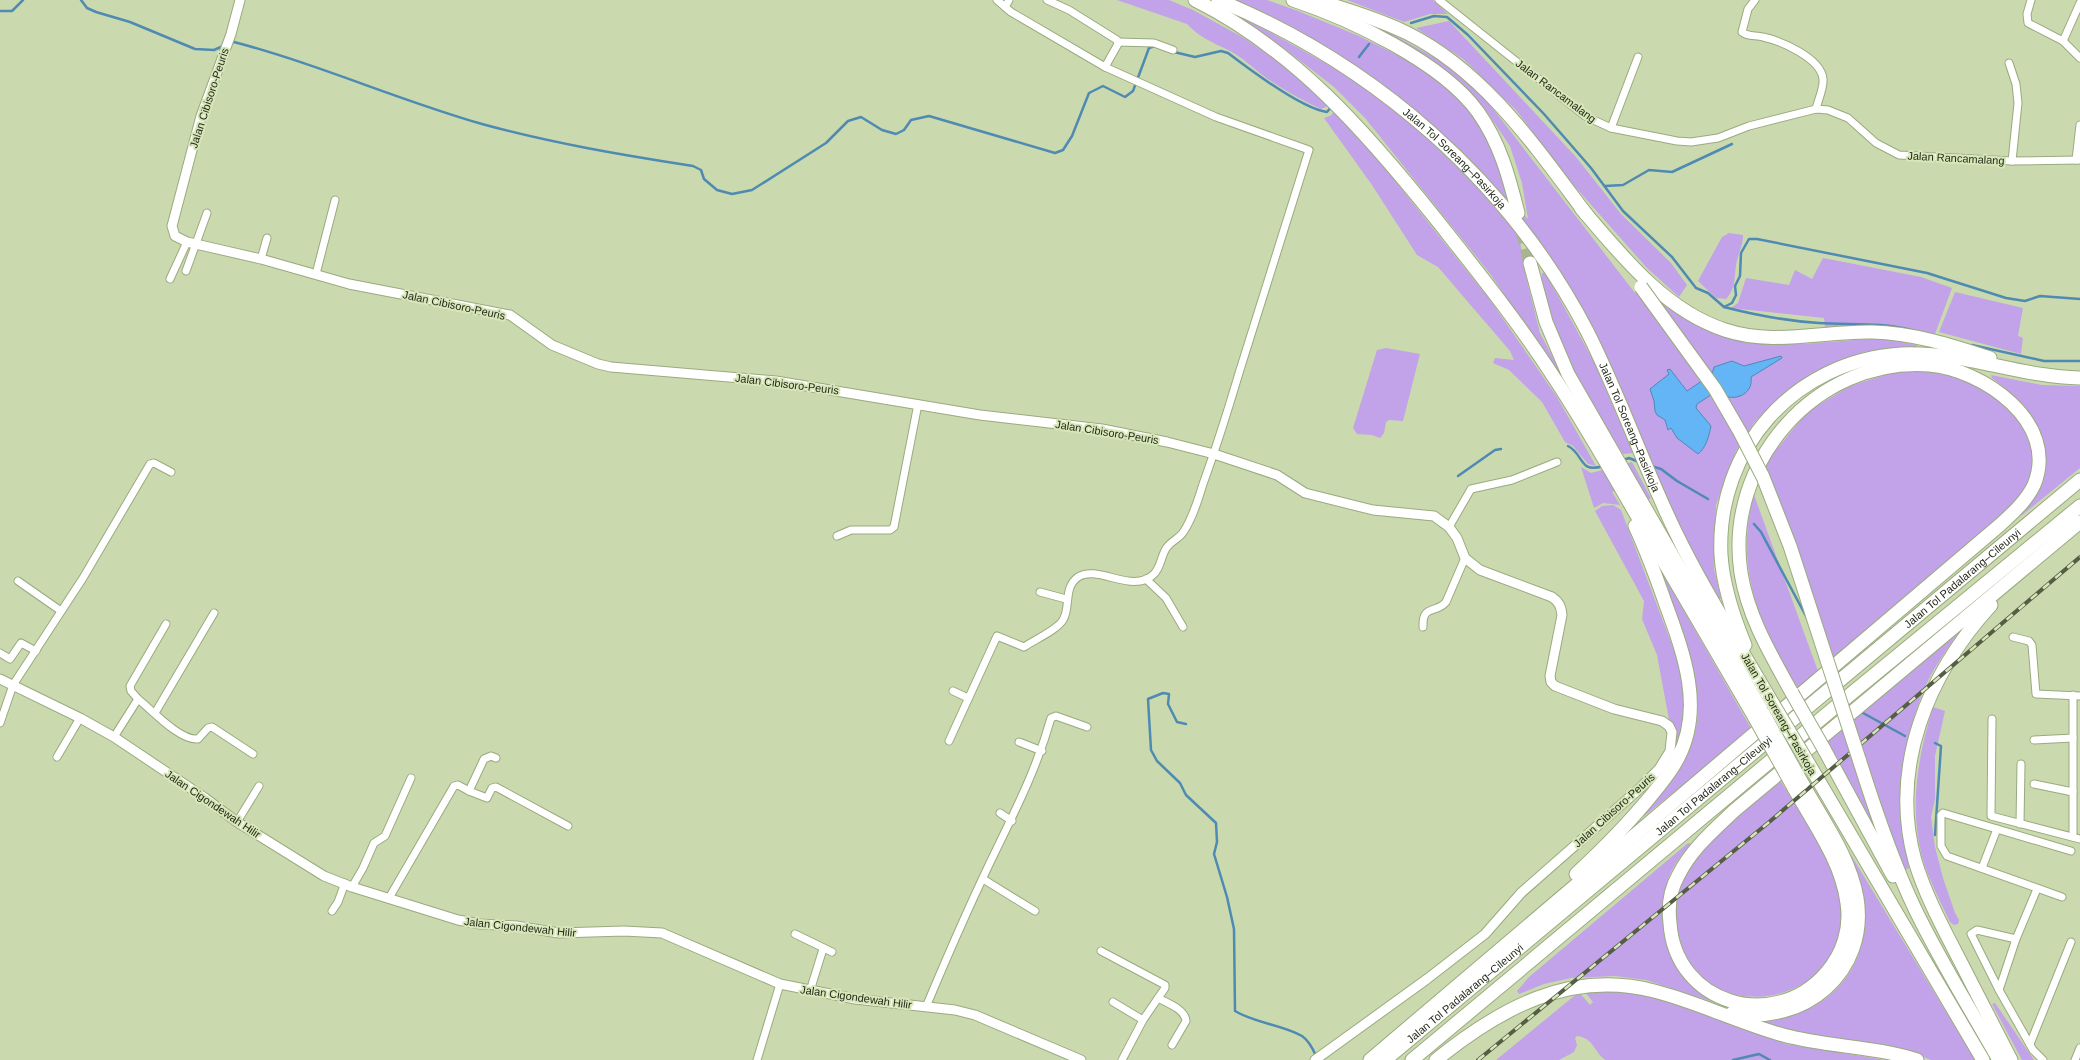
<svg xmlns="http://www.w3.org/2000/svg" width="2080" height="1060" font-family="Helvetica,sans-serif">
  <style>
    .green { fill: #c2a2e9 }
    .water { fill: #63b5f6; stroke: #4f8ab2 }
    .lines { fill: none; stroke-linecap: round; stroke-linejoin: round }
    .stream { stroke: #4f8ab2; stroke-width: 2.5 }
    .motorway-tunnel { stroke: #a8b68f; stroke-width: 13; stroke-dasharray: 13 6; stroke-linecap: butt }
    .minor-casing { stroke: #9aaa7f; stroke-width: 9 }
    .tertiary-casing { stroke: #9aaa7f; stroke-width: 11 }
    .motorway-casing { stroke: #9aaa7f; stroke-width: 15 }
    .minor { stroke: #fff; stroke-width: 7 }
    .tertiary { stroke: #fff; stroke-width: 9 }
    .motorway { stroke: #fff; stroke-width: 13 }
    .rail-casing { stroke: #555e45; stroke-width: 4 }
    .rail { stroke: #d7e7ba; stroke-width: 2.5; stroke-dasharray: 8; stroke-linecap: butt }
    .motorway-bridge-casing { stroke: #9aaa7f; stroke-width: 15; stroke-linecap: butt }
    .motorway-bridge { stroke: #fff; stroke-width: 13 }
    .labels { text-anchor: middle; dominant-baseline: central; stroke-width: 4; stroke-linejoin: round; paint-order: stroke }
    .street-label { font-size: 11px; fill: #1f2514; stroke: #d7e7ba }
  </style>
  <rect width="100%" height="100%" fill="#cadaae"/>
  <g class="green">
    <path d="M1117,0h52l24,10 51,28 49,34 37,33 -9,4c-19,-9 -39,-20 -56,-32 -12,-9 -24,-21 -37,-27 -15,-7 -30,-14 -41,-26z"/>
    <path d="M1235,0h32l31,11 61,25 46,23 37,22 42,46 31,79 13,13 -6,-36 -12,-37 -27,-40 -38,-34 -115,-64 60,25 58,32 39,36 148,192 10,-6 41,33 33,15 39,9h45l78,-6 36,7v5l-33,-1 -20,3 -38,15 -40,24 -32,32 -18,28 -20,54 -2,64 7,29 -3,3 -57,-113 -60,-143 -129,-181 -160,-124z"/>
    <path d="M1347,0h86l15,14h-18l-26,8z"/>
    <path d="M1239,15l117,65 61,49 43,40 22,24 37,43 7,41 14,56 22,42h-3l-68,-100 -126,-157 -31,-31 -49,-38 -47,-31z"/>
    <path d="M1449,21l127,136 45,57 50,49 16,22 -8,12 -32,-29 -85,-96 -45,-61 -54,-52 -47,-31z"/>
    <path d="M1335,111l37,41 118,148 67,97 39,69 -8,-2 -15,-18 -8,-4 -23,-40 -33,-32 -16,-7 2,-5 19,2 -4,-9 -72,-84 -21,-12 -45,-70 -48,-67 6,-2z"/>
    <path d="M1729,233l14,2c0,9 -3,14 -5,22 -5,14 0,30 -12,42l-10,-1 -18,-17 24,-44z"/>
    <path d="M1823,258l98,19 31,11 -17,46 -37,-7 -31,-2 -42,2 -1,-9 -93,-10 7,-5 8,-25 43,7 6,-15 17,9z"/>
    <path d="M1545,272l50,92 38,89 -10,1 -45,-70 -28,-66 -9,-34 1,-11z"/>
    <path d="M1955,292l68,16 -5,28 5,2 -2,16 -82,-22z"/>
    <path d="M1386,348l34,6 -17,67 -14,-1 -3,2 -2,11 -4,5 -8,-3 -15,-1 -4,-6 24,-78z"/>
    <path d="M1932,370c12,3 25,4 36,8 32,12 76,60 63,97 -6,19 -21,32 -34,45l-164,145 -70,-195 5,-10 39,-48 43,-26 44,-14z"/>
    <path d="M1991,375l51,10 38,1v82l-59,48c1,-8 12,-17 15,-26 3,-8 8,-18 9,-26 2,-36 -26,-66 -53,-86z"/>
    <path d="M1632,462l19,36 -3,2 -11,-18 -25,10 8,13 -17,-2 -9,5 -13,-41 10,6z"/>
    <path d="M1754,495l65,179 -20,16c-38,-61 -66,-122 -45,-195z"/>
    <path d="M1613,505l8,5 62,164c3,31 1,49 -8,79l1,-10 -6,-18 -13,-70 -15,-36 2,-18 -49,-90 7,-5z"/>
    <path d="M1653,557l99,173 -108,86 -1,-1c17,-22 35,-43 47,-68 25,-55 -17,-138 -37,-190z"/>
    <path d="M1961,629c-12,18 -26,36 -35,56 -26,58 -26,122 -17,183l-5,3 -21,-54 -32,-96z"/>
    <path d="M1933,707l12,4 -10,45v43l-4,18 4,30 8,31 12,35 4,7 -1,4 -4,1 -4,-3c-10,-21 -21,-42 -28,-65 -13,-52 -4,-101 11,-150z"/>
    <path d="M1842,728l42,117 -3,1 -54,-106z"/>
    <path d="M1780,780c22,37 56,81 62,124 12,101 -143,133 -164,28 -4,-20 -2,-40 8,-58 19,-35 64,-69 94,-94z"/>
    <path d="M1688,843l3,1c-8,9 -16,19 -21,30 -10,23 -8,69 7,89 8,11 34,30 46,40l-10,-1 -67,-22 -31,-4 -44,2 -27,6 -25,10 -2,-3 12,-14z"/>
    <path d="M1845,848l3,2 127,210h-44l-12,-5 -143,-27 -14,-6c58,-6 102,-43 103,-104 0,-24 -12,-48 -20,-70z"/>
    <path d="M1584,991h26l34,4 31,9 111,40 100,16h-280c-11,-5 -11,-22 -29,-24l-2,2 2,7 -3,7 -15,8h-63l83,-68 11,13 3,-3z"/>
    <path d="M1995,1003l39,57h-12l-30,-56z"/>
  </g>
  <path class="water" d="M1781,356l1,2 -31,19c3,19 -21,27 -34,14l-20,13 -1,4 15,18c-2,10 -5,22 -13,28l-21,-16 -6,-10 -3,2 -3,-10 -8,-5 -2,-4 -1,-10 -4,-12 19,-15 -2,-4 3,-1 17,22 25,-17 2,-7 18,-6 12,5z"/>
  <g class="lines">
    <g class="stream">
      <path d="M81,0l6,8 9,4 34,10 65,27 19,1 9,-4"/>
      <path d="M0,11h12l11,-11"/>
      <path d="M1411,23l23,-7 13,1 21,18 76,79 47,54 32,43 49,46 24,31 12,5 16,14 8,-4 4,-8 -1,-9 5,-10 1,-23 8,-14h8l170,34 79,25 19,3 15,-5 40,3"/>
      <path d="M230,44l4,-2c84,22 164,58 248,82 69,19 140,31 211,42l8,4 3,9 13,11 15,4 20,-4 74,-47 22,-22 13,-4 21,13 14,4 8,-4 7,-10 18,-4 126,37 8,-3 9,-14 17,-43 14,-7 22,11 8,-6 16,-43 6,-2"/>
      <path d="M1174,52l21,5 26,-6 7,2c21,16 75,56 99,59l5,-6"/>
      <path d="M1359,57l10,-13"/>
      <path d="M1605,186l18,-1 26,-15 23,2 60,-28"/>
      <path d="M1724,307c31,8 63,14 95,16 31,2 62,-1 92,7"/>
      <path d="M1972,345l72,16h36"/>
      <path d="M1568,446c16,8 11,28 35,20"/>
      <path d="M1623,460l6,-2 10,4"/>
      <path d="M1651,466l10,3 16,12 31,18"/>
      <path d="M1458,476l37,-26 6,-1"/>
      <path d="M1754,524l7,8 46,86"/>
      <path d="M1863,713l42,23"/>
      <path d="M1186,724l-9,-2 -9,-18 1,-10 -6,-1 -15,6 3,51 6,11 23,22 6,12 30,28 1,19 -3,12 13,43 7,32 1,82c20,12 48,14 67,25 6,4 11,13 14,20"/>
      <path d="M1935,743l6,3 -6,89"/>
      <path d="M1733,1060l26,-6 11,6"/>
    </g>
    <path class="motorway-tunnel" d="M1522,230l8,33"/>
    <g class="minor-casing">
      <g id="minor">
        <path d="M1047,0l22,10 48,30 1,4 -13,23"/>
        <path d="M1439,0l146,116 26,12 66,13 14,1 27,-4 31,-12 67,-17 12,1 20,8 28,25 23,12 113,6 68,-1"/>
        <path d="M1755,0l-7,9 -6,23c5,5 14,3 21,5 18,4 58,21 60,42 1,9 -5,21 -7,30"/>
        <path d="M2031,0l-4,14 1,9 35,18 17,17"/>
        <path d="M1005,7l4,-7"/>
        <path d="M2063,41l17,-38"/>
        <path d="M1118,42l36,1 19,7"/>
        <path d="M2009,63l7,21 2,19 -6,58"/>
        <path d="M1611,128l27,-71"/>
        <path d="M2076,160l4,-35"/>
        <path d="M261,259l6,-21"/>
        <path d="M186,271l21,-58"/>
        <path d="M316,274l19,-74"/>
        <path d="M170,279l17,-37"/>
        <path d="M1449,527l22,-38 41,-9 45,-18"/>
        <path d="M837,536l14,-6h39l4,-3 24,-123"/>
        <path d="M1146,579l20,19 17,29"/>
        <path d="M18,581l43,30"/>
        <path d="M1040,592l26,7"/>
        <path d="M1423,627c-1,-23 13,-13 23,-25l19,-44"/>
        <path d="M2013,637l16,4 3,4 4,49 44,2"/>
        <path d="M0,653l10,6 11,-16 15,8"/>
        <path d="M953,691l15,7"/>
        <path d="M2073,695v142"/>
        <path d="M138,699l-7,-8 -1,-5 36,-62"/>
        <path d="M155,713l59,-100"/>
        <path d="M1992,719l-1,97 89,23"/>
        <path d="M0,723l13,-38 70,-107 67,-114 4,-1 17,9"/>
        <path d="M114,737l24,-38c14,11 42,42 60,40l10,-11 4,-1 41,27"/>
        <path d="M2034,740l39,-2"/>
        <path d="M949,741l48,-105 27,11c10,-7 33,-17 39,-27 8,-13 0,-32 15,-43 20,-13 55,18 76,-3 8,-8 7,-21 14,-28 5,-6 12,-8 16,-15 9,-14 14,-31 19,-47 13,-36 25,-74 36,-111 23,-74 46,-148 70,-223l-93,-33 -111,-50 -94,-55 -14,-12"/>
        <path d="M1019,742l23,9"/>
        <path d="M57,757l23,-39"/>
        <path d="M2034,784l39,8"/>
        <path d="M469,791l18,7 5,-10 4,-1 72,39"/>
        <path d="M1000,813l12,8"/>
        <path d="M237,822l22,-36"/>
        <path d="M2020,824l1,-60"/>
        <path d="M1982,868l15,-39"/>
        <path d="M983,879l52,32"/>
        <path d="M352,887l11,-19 11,-25 11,-7 26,-58"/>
        <path d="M2037,889l-21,50 -17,51 34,60 10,10"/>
        <path d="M2062,897l-115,-41 -6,-10v-31l2,-2 128,38"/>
        <path d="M389,898l65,-112 4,-1 11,6 15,-32 7,-3 5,2"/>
        <path d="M332,911l6,-9 7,-19"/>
        <path d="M795,934l37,18"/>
        <path d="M1101,951l64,34v3l-22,32 -21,40"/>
        <path d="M1999,990l-28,-56 6,-4 39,9"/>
        <path d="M810,991l13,-42"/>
        <path d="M1158,998c9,5 27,11 28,23l-14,24"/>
        <path d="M1113,1002l30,18"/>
        <path d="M926,1007c23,-55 47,-110 73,-163 21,-43 39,-80 52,-126l5,-2 31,11"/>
        <path d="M2030,1044l41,-102"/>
        <path d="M757,1060l23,-76"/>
        <path d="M2075,1060l5,-12"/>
      </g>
    </g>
    <g class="tertiary-casing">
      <g id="tertiary">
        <path d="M240,0l-9,34 -30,82 -29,110 3,10 12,6 74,17 88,25 161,31 42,30 46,19 13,3 165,14 204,34 122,14 65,13 47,12 63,21 28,18 68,17 61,6 15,11 8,11 8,20 15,12 72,27c7,5 9,9 10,18l-12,61 1,6 4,4 59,23 48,12 7,5 3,6 -2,19 -11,18 -21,21 -117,103 -36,41 -58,45 -112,81"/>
        <path d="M0,679l80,39 34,19 91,61 32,24 87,54 28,11 106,33 22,4 36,2 43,7 65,-2 38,2 118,51 75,15 100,11 20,5 106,45"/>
      </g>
    </g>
    <g class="motorway-casing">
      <g id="motorway">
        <path d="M1195,0c100,50 172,133 241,219 41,52 83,104 119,160 29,44 55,90 81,135 40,68 79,136 119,204"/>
        <path id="s1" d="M1218,0c156,64 291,181 369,331 33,65 56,134 88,200 29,60 65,116 98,173"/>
        <path d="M1293,0c57,19 149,62 185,112 22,31 31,65 40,101"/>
        <path d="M1315,0c31,9 63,19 92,33 78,39 128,113 179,181"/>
        <path d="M1581,208c40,47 83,102 144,122 47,16 98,1 147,2 41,1 79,13 118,26"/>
        <path d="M1530,263l16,59 22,52 195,339"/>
        <path d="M1991,605c-63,69 -102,162 -76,256 10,33 26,63 42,94 18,35 36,70 54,105"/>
        <path d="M1745,645c-12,-29 -22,-59 -24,-90 -5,-107 74,-194 180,-201 60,-3 119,23 179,24"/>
        <path d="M1824,749l69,127"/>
        <path d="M1859,759c16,51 33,102 56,150 25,52 56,101 84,151"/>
        <path d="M1807,761l176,299"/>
        <path d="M1794,788c20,36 48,74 53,115 4,25 -4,51 -21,70 -52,60 -151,31 -156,-50 -2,-16 0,-33 8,-47 13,-27 36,-46 57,-66l345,-288"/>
        <path d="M1576,874c26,-24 51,-49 74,-77 10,-12 21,-25 28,-39 26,-50 6,-104 -12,-153 -9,-26 -19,-53 -31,-79"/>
        <path d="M1732,1013c71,13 137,-40 125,-115 -7,-41 -35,-79 -55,-115"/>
        <path d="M1370,1060l631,-536c12,-11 26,-24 33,-39 26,-63 -52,-116 -105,-120 -113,-8 -205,98 -188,208 7,44 30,82 51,120"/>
        <path id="s2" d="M1385,1060l695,-580"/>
        <path d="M1412,1060l440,-367 228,-187"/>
        <path d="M1436,1060c63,-51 134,-91 218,-69 44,11 85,32 129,44 44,12 91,11 134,25"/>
      </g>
    </g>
    <use href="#minor" class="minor"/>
    <use href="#tertiary" class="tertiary"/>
    <use href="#motorway" class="motorway"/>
    <g class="rail-casing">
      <path id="rail" d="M1478,1060l290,-237 312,-266"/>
    </g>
    <use href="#rail" class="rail"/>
    <g class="motorway-bridge-casing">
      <g id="motorway-bridge">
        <path d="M1641,287l74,102 25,43 23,45 27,69 69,213"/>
        <path d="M1792,693l32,56"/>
        <path d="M1773,704l34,57"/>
        <path d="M1763,713l39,70"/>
        <path d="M1755,718l39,70"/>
      </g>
    </g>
    <use href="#motorway-bridge" class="motorway-bridge"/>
  </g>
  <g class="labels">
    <g class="street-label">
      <text transform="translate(1556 91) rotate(37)">Jalan Rancamalang</text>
      <text transform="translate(209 98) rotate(-72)">Jalan Cibisoro-Peuris</text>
      <text transform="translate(1956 158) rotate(3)">Jalan Rancamalang</text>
      <text stroke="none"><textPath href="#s1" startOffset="287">Jalan Tol Soreang–Pasirkoja</textPath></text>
      <text transform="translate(454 305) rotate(12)">Jalan Cibisoro-Peuris</text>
      <text transform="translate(787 384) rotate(7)">Jalan Cibisoro-Peuris</text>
      <text stroke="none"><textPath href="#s1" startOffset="611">Jalan Tol Soreang–Pasirkoja</textPath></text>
      <text transform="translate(1107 432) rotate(9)">Jalan Cibisoro-Peuris</text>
      <text stroke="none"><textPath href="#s2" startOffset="752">Jalan Tol Padalarang–Cileunyi</textPath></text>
      <text transform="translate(1779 714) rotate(60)">Jalan Tol Soreang–Pasirkoja</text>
      <text stroke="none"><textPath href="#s2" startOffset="428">Jalan Tol Padalarang–Cileunyi</textPath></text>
      <text transform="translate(213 804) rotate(34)">Jalan Cigondewah Hilir</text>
      <text transform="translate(1614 810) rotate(-42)">Jalan Cibisoro-Peuris</text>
      <text transform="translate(520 927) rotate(6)">Jalan Cigondewah Hilir</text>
      <text stroke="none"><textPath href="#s2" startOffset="104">Jalan Tol Padalarang–Cileunyi</textPath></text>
      <text transform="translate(856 997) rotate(8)">Jalan Cigondewah Hilir</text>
    </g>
  </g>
</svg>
